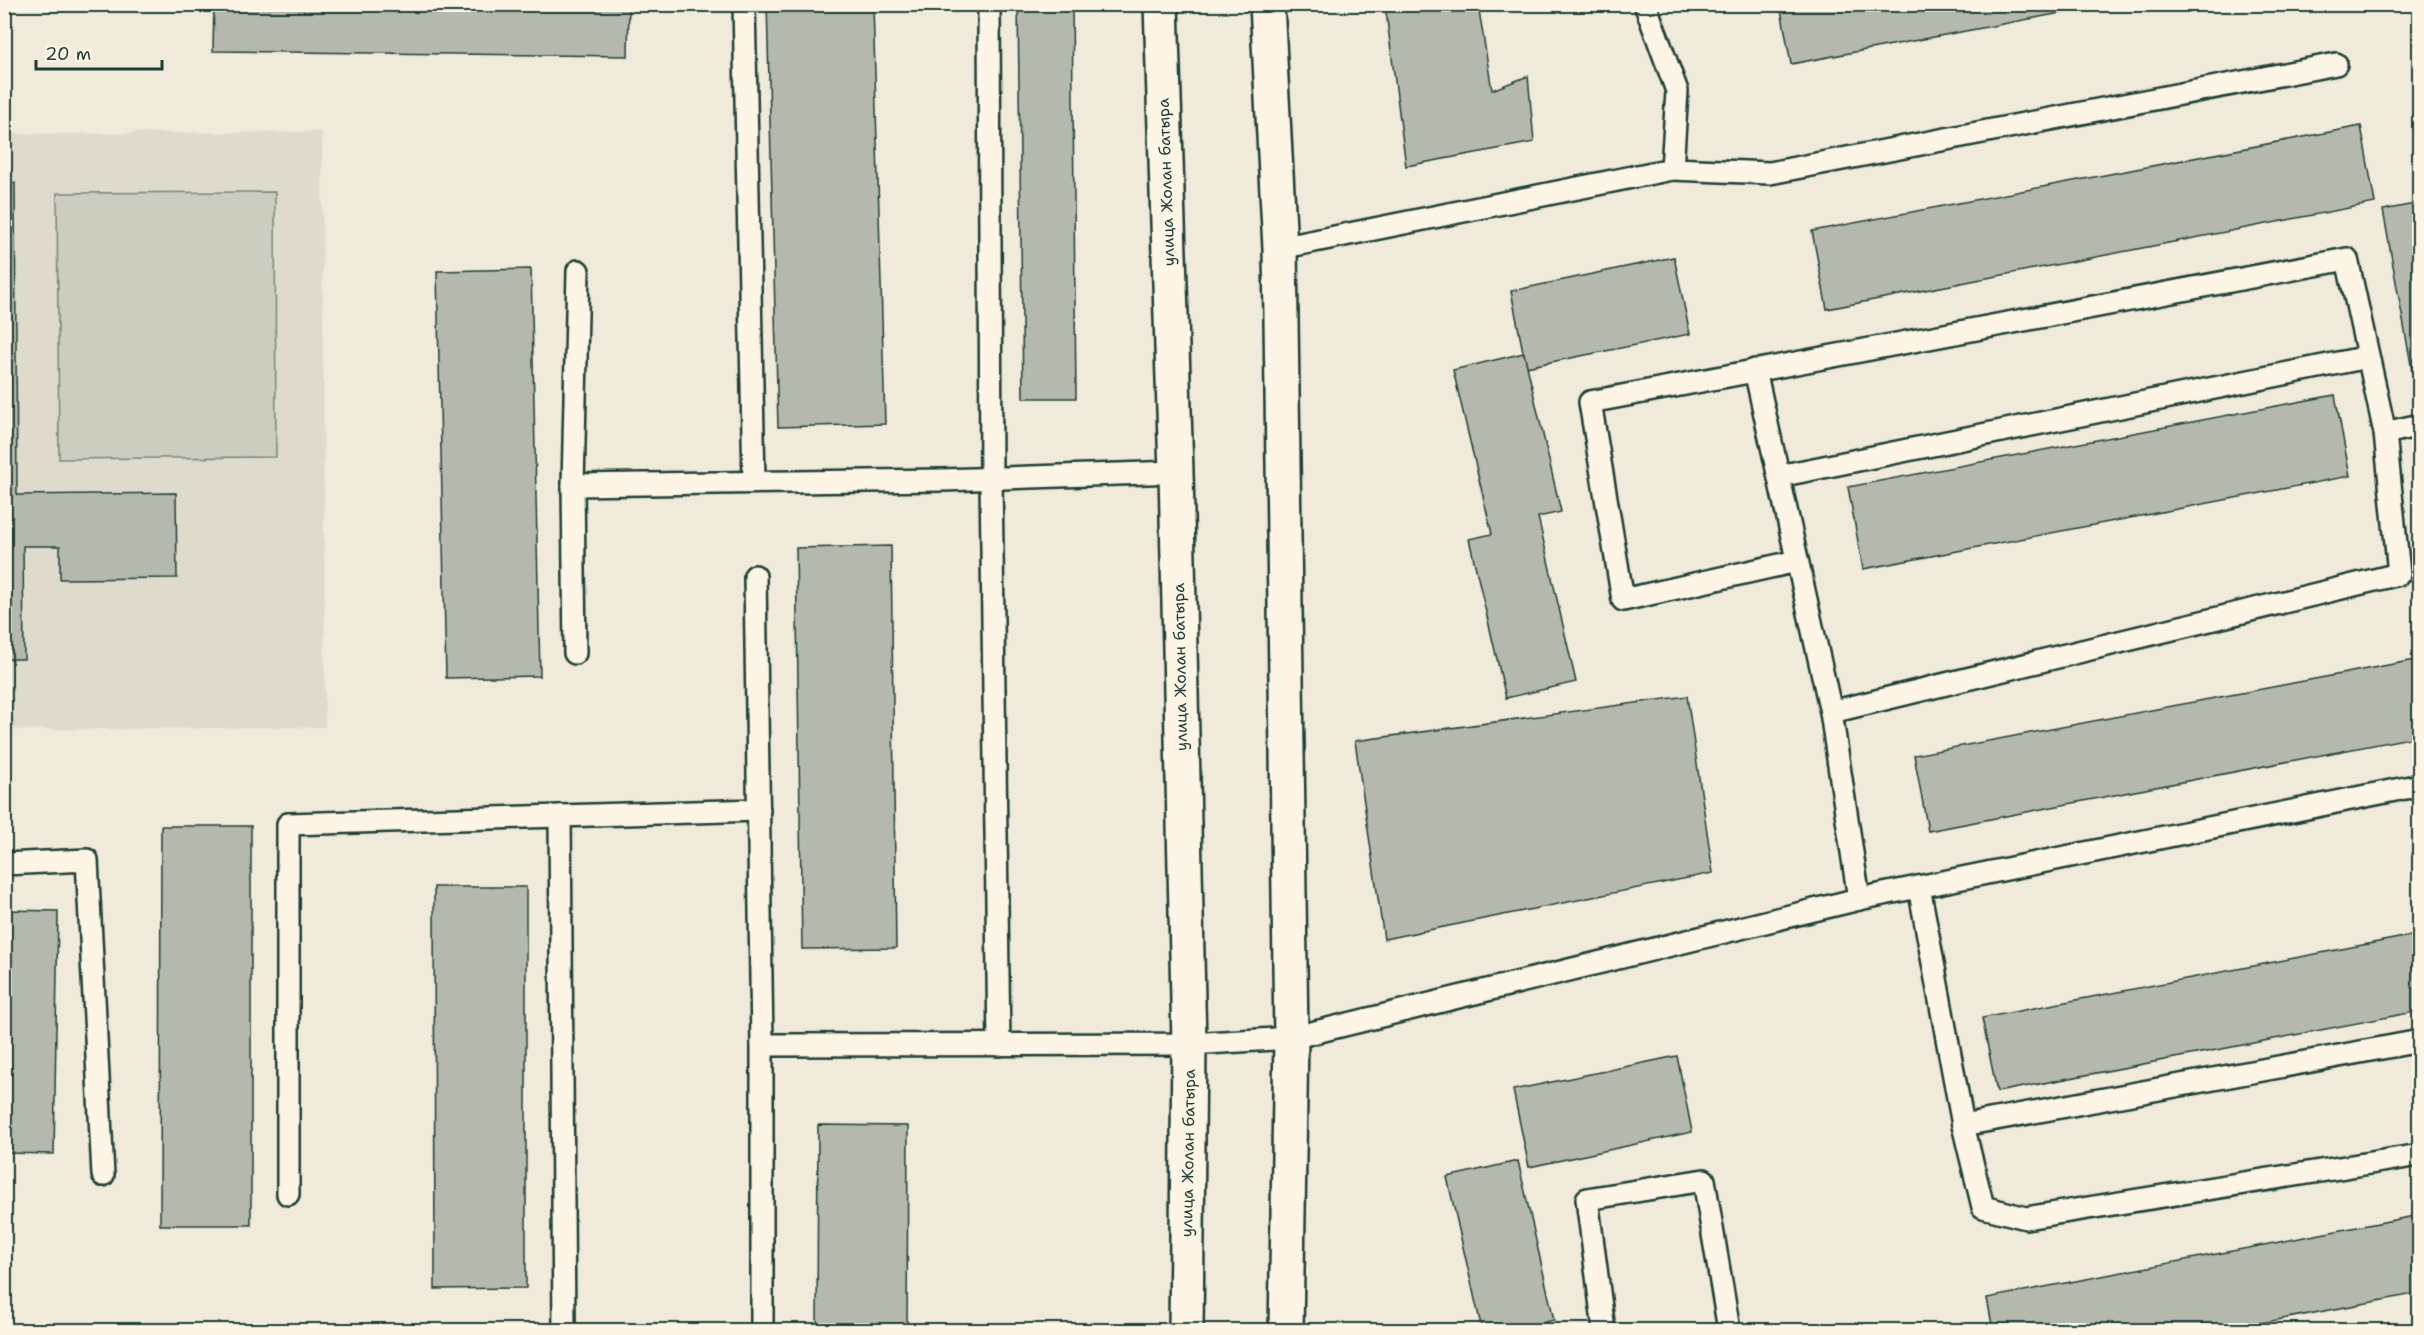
<svg xmlns="http://www.w3.org/2000/svg" width="2424" height="1335" font-family="'Shantell Sans',sans-serif">
  <style>
    .built { fill: #dedbcc }
    .green { fill: #cccdbf; stroke: #76857a; stroke-width: 1.5 }
    .building { fill: #b5b9ad; stroke: #1f3d34; stroke-width: 1.5 }
    .lines { fill: none; stroke-linecap: round; stroke-linejoin: round }
    .service-casing { stroke: #1f3d34; stroke-width: 26 }
    .tertiary-casing { stroke: #1f3d34; stroke-width: 38 }
    .service { stroke: #fcf5e5; stroke-width: 21 }
    .tertiary { stroke: #fcf5e5; stroke-width: 33 }
    .labels { text-anchor: middle; dominant-baseline: central; stroke-width: 6; stroke-linejoin: round; paint-order: stroke }
    .street-label { font-size: 16px; fill: #1f3d34; stroke: #fcf5e5 }
  </style>
  <rect width="100%" height="100%" fill="#efeada"/>
  <filter id="ink" filterUnits="userSpaceOnUse"><feTurbulence type="fractalNoise" baseFrequency=".0167" numOctaves="2"/><feDisplacementMap in="SourceGraphic" scale="12" xChannelSelector="R" yChannelSelector="G"/><feConvolveMatrix kernelMatrix="1 2 1 2 8 2 1 2 1" color-interpolation-filters="sRGB"/></filter>
  <g filter="url(#ink)">
    <path class="built" d="M322,132l3,595 -320,3 -1,-596z"/>
    <path class="green" d="M275,192l1,265 -217,2 -2,-266z"/>
    <g class="building">
      <path d="M214,4h415l-1,52 -415,-5z"/>
      <path d="M767,4h106l12,420 -107,3z"/>
      <path d="M1018,4h54l4,394h-53z"/>
      <path d="M1385,4h93l14,86 36,-14 6,66 -128,24z"/>
      <path d="M1780,4h329l-318,60z"/>
      <path d="M2361,126l14,77 -548,106 -15,-78z"/>
      <path d="M4,183h11l2,312 159,-2 1,85 -117,1v-33h-37l1,113h-20z"/>
      <path d="M2420,203v172l-7,1 -30,-166z"/>
      <path d="M1674,257l16,77 -164,33 -15,-76z"/>
      <path d="M531,269l9,407 -94,2 -9,-407z"/>
      <path d="M1524,353l37,159 -23,5 38,165 -70,16 -37,-159 23,-5 -39,-164z"/>
      <path d="M2335,395l15,81 -487,93 -15,-82z"/>
      <path d="M891,546l5,402 -94,1 -6,-401z"/>
      <path d="M2420,659v77l-492,95 -14,-76z"/>
      <path d="M1687,696l26,177 -329,66 -29,-198z"/>
      <path d="M161,826h90v399h-91z"/>
      <path d="M434,887h92v401l-91,1z"/>
      <path d="M4,910l54,1 -4,243 -50,-1z"/>
      <path d="M2420,934v77l-423,81 -15,-74z"/>
      <path d="M1677,1056l15,76 -163,35 -16,-77z"/>
      <path d="M818,1125l90,1 -1,204h-90z"/>
      <path d="M1518,1161l36,159 -22,5 1,5h-51l-35,-153z"/>
      <path d="M2420,1215v78l-196,37h-231l-6,-32z"/>
    </g>
    <g class="lines">
      <g class="service-casing">
        <g id="service">
          <path d="M744,4l10,478"/>
          <path d="M989,4l2,475 8,566"/>
          <path d="M1672,169l98,4 566,-109"/>
          <path d="M1280,248l392,-79 5,-78 -32,-87"/>
          <path d="M1755,370l76,342 28,187"/>
          <path d="M2385,433l35,-8"/>
          <path d="M1779,476l589,-119"/>
          <path d="M573,485l369,-5 234,-8"/>
          <path d="M1797,561l-174,39 -33,-198 757,-143 38,174 14,141 -568,138"/>
          <path d="M755,576l7,469v285"/>
          <path d="M575,653l-2,-168 5,-214"/>
          <path d="M560,816l4,514"/>
          <path d="M4,864l83,-4 16,315"/>
          <path d="M1919,887l44,238 20,82 43,11 394,-63"/>
          <path d="M762,1045l427,-1 102,-6 568,-139 561,-114"/>
          <path d="M1963,1125l457,-84"/>
          <path d="M288,1194v-370l471,-14"/>
          <path d="M1604,1330l-17,-131 117,-19 25,150"/>
        </g>
      </g>
      <g class="tertiary-casing">
        <g id="tertiary">
          <path d="M1161,4l15,468 13,572 -3,286"/>
          <path d="M1267,4l13,244 11,790 -5,292"/>
        </g>
      </g>
      <use href="#service" class="service"/>
      <use href="#tertiary" class="tertiary"/>
    </g>
  </g>
  <g class="labels">
    <g class="street-label">
      <text transform="translate(1166 182) rotate(-92)">улица Жолан батыра</text>
      <text transform="translate(1180 667) rotate(-91)">улица Жолан батыра</text>
      <text transform="translate(1188 1153) rotate(-89)">улица Жолан батыра</text>
    </g>
  </g>
  <rect width="2424" height="1335" fill="none" stroke="#fcf5e5" stroke-width="24"/>
  <rect x="12" y="12" width="2400" height="1311" fill="none" stroke="#1f3d34" stroke-width="2" filter="url(#ink)"/>
  <path d="M36 60v9h126v-9" fill="none" stroke="#1f3d34" stroke-width="3"/>
  <text x="45" y="60" font-size="18" fill="#1f3d34" stroke="#fcf5e5" stroke-width="4.5" paint-order="stroke">20 m</text>
</svg>
